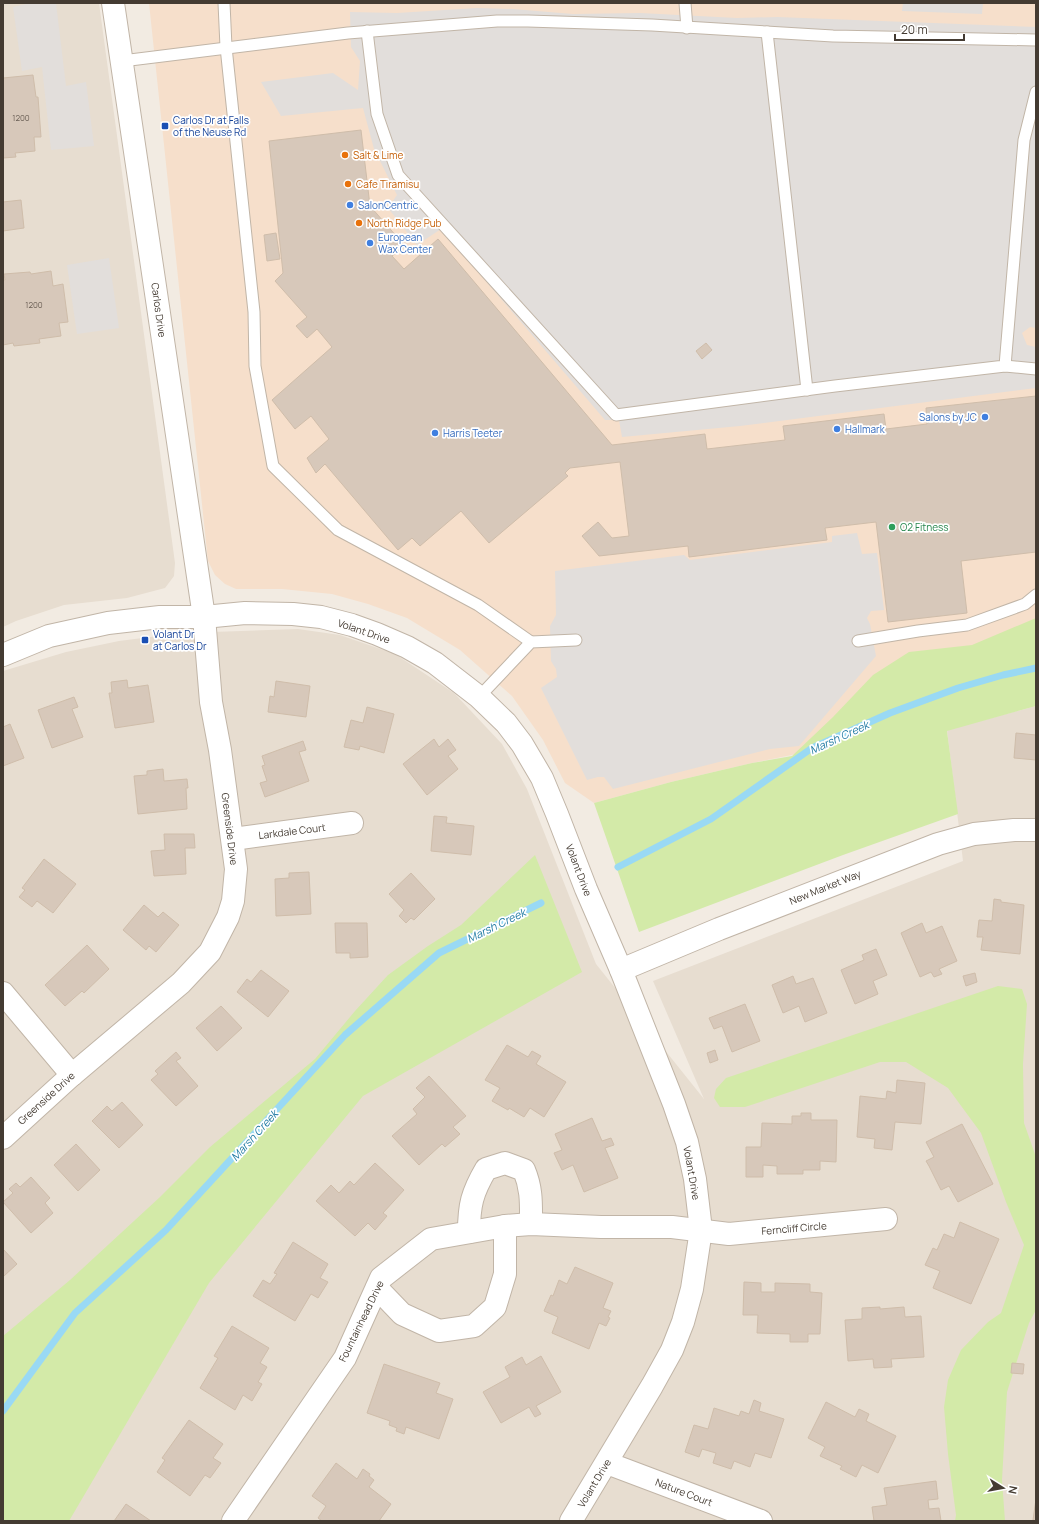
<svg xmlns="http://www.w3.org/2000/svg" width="1039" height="1524" font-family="Manrope,sans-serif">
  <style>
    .residential { fill: #e7ddd0 }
    .commercial { fill: #f6dfcb }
    .green { fill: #d3eaa8 }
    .parking { fill: #e2dedb }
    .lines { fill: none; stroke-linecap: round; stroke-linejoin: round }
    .stream { stroke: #99d9f4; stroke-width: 7 }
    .building { fill: #d7c8ba; stroke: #cfbdaa }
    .service-casing { stroke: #c1b5a7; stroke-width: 13 }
    .minor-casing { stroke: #c1b5a7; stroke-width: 24 }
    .tertiary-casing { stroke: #c1b5a7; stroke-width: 24 }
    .service { stroke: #fff; stroke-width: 11 }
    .minor { stroke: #fff; stroke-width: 22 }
    .tertiary { stroke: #fff; stroke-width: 22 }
    .transit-dot { fill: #1a4fb4; stroke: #fff; stroke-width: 1.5 }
    .food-dot { fill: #e8710a; stroke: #fff; stroke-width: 1.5 }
    .shop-dot { fill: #3f7fe0; stroke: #fff; stroke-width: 1.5 }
    .leisure-dot { fill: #2e9e5b; stroke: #fff; stroke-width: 1.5 }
    .labels { text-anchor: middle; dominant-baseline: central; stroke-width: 3.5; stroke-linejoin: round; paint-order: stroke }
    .number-label { font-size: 8px; fill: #695e54 }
    .transit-label { font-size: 10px; fill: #164399; stroke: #fff; text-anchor: start }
    .food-label { font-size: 10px; fill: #c56008; stroke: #fff; text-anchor: start }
    .shop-label { font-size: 10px; fill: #366cbe; stroke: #fff; text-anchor: start }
    .street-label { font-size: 10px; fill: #443b32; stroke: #fff }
    .leisure-label { font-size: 10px; fill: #27864d; stroke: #fff; text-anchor: start }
    .water-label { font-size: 11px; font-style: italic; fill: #257da5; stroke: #fff }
  </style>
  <rect width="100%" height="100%" fill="#f2ebe2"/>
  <g class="residential">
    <path d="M3,3h96l76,560 -1,13 -9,12 -38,10 -63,7 -48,16 -13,6z"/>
    <path d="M298,629l42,6 55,19 59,39 48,51 25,45 69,175 108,135 -51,-118 310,-120 -16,-131 89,-24v815h-1033v-850l63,-19 53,-11 63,-8z"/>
  </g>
  <path class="commercial" d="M149,3h887v703l-284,57 -81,19 -77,21 -29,-20 -22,-43 -31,-44 -52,-46 -53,-32 -39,-14 -36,-10 -50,-5h-46l-11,-5 -10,-9 -7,-14z"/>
  <g class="green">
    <path d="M1036,618v88l-89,25 11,83 -115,41 -204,77 -45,-129 77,-21 81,-19 40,-7 41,-39 40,-42 36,-23 63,-7z"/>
    <path d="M535,855l47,117 -219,124 -154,187 -140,238h-66v-185l67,-56 90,-83 50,-50 105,-88 40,-48 33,-36 40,-29 33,-21z"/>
    <path d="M998,986l24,3 5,15 -4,60 1,59 12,34v153l-7,13 -22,69 -5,88 3,41h-50l1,-6 -8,-61 -4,-47 4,-27 13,-30 27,-28 13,-9 23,-68 -18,-43 -25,-69 -33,-45 -42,-26h-26l-135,45h-25l-6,-9 2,-9 10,-11z"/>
  </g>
  <g class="parking">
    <path d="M31,3h25l10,83 20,-4 8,64 -43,4 -9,-83 -20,4 -9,-64z"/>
    <path d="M903,3h80l-1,11 -80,-3z"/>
    <path d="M477,8l36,1 60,5 67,-1 97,5 40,-1 259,10v301l-6,-1 -8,6 5,12 9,2v41l-296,38 -118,11 -3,-17h-14l-164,-191 -24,16 -29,-37 9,-13 -23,-46 -11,-41 -82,8 -20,-34 72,-9 25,17 2,-29 -9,-14 -1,-35 47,1z"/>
    <path d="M109,258l10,70 -42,6 -10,-69z"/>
    <path d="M857,533l5,21 15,-1 7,57 -13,1 -4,7 3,6 6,32 -77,90 -29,3 -157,40 -9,-12h-6l-11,3 -46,-92 16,-11 -1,-8 -5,-8 -1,-35 6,-11 -1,-44 129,-16 6,5 142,-18v-6z"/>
  </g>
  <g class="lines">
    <g class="stream">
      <path d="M618,867l93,-48 101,-71 78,-35 68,-25 45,-13 33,-7"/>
      <path d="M3,1411l72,-98 91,-83 179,-195 94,-82 102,-50"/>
    </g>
  </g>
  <g class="building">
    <path d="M33,75l3,22h2l3,40h-7l1,14 -20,2 1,4 -13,1v-80z"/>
    <path d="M361,130l9,76 35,40 -13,10 12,13 34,-30 174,206 93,-11 2,15 78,-9 -2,-14 101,-12 2,15 41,-5 -1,-16 110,-12v156l-75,9 6,52 -79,9 -12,-100 -51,6 2,12 -138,17 -1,-11 -89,10 -17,-20 16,-14 14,16 17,-2 -9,-74 -50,6 -5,5 3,3 -79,67 -28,-32 -41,35 -8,-8 -14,12 -73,-86 -9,9 -9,-15 22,-19 -18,-23 -16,13 -23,-29 60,-53 -15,-18 -10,9 -11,-12 11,-9 -32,-36 8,-8 -14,-132z"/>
    <path d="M21,200l3,28 -21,3v-29z"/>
    <path d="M276,233l4,26 -13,2 -3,-26z"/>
    <path d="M51,271l2,15 10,-2 5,38 -9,1 2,13 -22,3 1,4 -26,3 -1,-3 -10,2v-65h2l-1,-6 26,-2 1,2z"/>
    <path d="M706,343l6,7 -10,9 -6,-8z"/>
    <path d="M127,680l1,8 20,-3 6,37 -39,6 -6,-35h3l-1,-11z"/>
    <path d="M276,681l34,5 -4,31 -38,-5 2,-16 4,1z"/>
    <path d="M74,697l4,10 -6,2 11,28 -31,11 -14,-38z"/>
    <path d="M367,707l27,7 -10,39 -24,-7 -1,4 -15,-3 7,-27 12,3z"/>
    <path d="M10,724l14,34 -21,8v-39z"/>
    <path d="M1016,733l20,2v25l-22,-2z"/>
    <path d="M434,739l5,8 9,-8 8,11 -8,6 10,13 -31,26 -24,-31z"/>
    <path d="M303,741l3,9 -7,2 10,29 -44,16 -5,-14 7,-2 -5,-15 3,-1 -3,-9z"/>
    <path d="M163,769l1,12 23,-2 1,9h-2l1,21 -49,5 -4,-38 13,-1v-4z"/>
    <path d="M434,816l13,1 -1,6 28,3 -3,29 -40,-4z"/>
    <path d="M164,834h30l1,14h-10l1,26 -32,2 -3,-25 14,-1z"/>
    <path d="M44,859l32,25 -23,29 -16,-12 -5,6 -13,-10 6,-7 -3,-2z"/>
    <path d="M309,872l2,42 -35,2 -1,-37 14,-1v-5z"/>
    <path d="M411,873l24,26 -21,21 -3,-2 -5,5 -7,-7 5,-6 -15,-16z"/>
    <path d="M994,899l7,1v2l23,3 -4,49 -39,-4 2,-13h-6l2,-17 13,1z"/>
    <path d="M144,905l14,12 5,-5 16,13 -23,27 -7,-6 -3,4 -23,-20z"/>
    <path d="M335,923h32l1,34 -18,1v-5h-14z"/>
    <path d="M922,923l4,10 16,-7 15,35 -18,8 3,5 -8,3 -3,-5 -11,5 -19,-44z"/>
    <path d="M87,945l22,24 -25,24 -2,-2 -17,15 -20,-21z"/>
    <path d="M876,949l11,26 -14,6 5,13 -23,10 -14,-34 23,-10 -2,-5z"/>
    <path d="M261,970l28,21 -21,26 -31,-25 10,-13 4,3z"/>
    <path d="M975,973l2,9 -11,4 -3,-10z"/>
    <path d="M793,976l3,8 17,-6 14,35 -22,9 -6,-16 -16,7 -11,-28z"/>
    <path d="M745,1004l15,37 -28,11 -10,-26 -8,3 -5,-11z"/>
    <path d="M221,1006l21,22 -25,23 -21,-23z"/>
    <path d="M507,1045l21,12 4,-6 9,5 -5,8 30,18 -22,35 -14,-9 -6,9 -15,-9 -1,2 -16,-9 8,-13 -15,-8z"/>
    <path d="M715,1050l3,10 -8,3 -3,-10z"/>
    <path d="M176,1052l5,6 -5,3 22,25 -22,20 -25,-26 7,-6 -3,-3z"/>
    <path d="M429,1076l37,40 -13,11 7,7 -15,13 -3,-3 -23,21 -27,-29 25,-22 -4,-5 12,-12 -9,-9z"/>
    <path d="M897,1080l28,3 -4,41 -26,-2 -3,28 -18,-2 1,-9 -18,-2 3,-41 26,3 1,-8 9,2z"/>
    <path d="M122,1102l21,23 -24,23 -27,-27 15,-15 5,5z"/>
    <path d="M801,1113h10v7h26l-1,42 -16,-1v9h-17v4h-26v-8l-14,-1v12h-17v-30h15l1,-24 30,1v-8h9z"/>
    <path d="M592,1118l10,23 9,-3 3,7 -9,3 13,30 -34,14 -11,-27 -11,5 -8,-17 8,-3 -7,-16z"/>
    <path d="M962,1124l31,60 -35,18 -9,-16 -8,4 -12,-24 -3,-5 8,-4 -8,-15z"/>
    <path d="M76,1144l24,26 -22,21 -24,-26z"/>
    <path d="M375,1163l29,27 -21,23 4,3 -12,14 -7,-7 -13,13 -39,-35 15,-16 8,8 11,-12 4,4z"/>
    <path d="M31,1177l19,21 -5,5 8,10 -22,20 -28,-31 10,-9 -4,-4 7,-6 4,4z"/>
    <path d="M960,1222l39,17 -28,65 -38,-16 7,-17 -15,-6 8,-17 4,2 7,-16 10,4z"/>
    <path d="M293,1242l35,22 -8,14 8,4 -10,16 -7,-4 -16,27 -42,-25 10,-16 7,4 7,-10 -3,-1z"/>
    <path d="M3,1249l14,15 -13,12 -1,-1z"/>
    <path d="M575,1267l38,16 -10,25 8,3 -3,6 2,1 -4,8 -7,-3 -10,26 -37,-16 6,-16 -14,-6 7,-16 2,1 6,-16 8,4z"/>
    <path d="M744,1282l17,1v9h14v-9l35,1v8l12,1 -2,41h-12v8h-18v-8l-33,-1 1,-18h-15z"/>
    <path d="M880,1307v2l24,-2 1,10 16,-1 3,41 -33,2 1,8 -18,1 -1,-9 -25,2 -3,-41 17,-1v-11z"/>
    <path d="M232,1326l37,22 -9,15 7,4 -9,15 4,2 -10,17 -9,-6 -8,15 -35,-22 18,-30 -4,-2z"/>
    <path d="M541,1356l20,36 -25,14 5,8 -6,3 -6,-10 -28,16 -18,-31 27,-15 -5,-10 17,-10 4,8z"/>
    <path d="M1012,1363l12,1 -1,10 -12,-1z"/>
    <path d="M384,1364l56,19 -4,10 17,6 -14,40 -33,-12 -2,7 -8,-3 1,-3 -8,-3 1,-4 -23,-8z"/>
    <path d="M754,1400l7,3 -2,8 25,8 -13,39 -16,-5 -5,14 -16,-6 -3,8 -18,-6 3,-10 -14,-4 -3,8 -14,-5 9,-27 14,4 6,-21 25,8 2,-5 8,3z"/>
    <path d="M826,1402l29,15 4,-8 10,5 -3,7 30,15 -18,37 -16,-8 -6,12 -16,-8 2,-3 -22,-10 5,-9 -17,-9z"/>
    <path d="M189,1420l34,24 -10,14 8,5 -11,15 -5,-3 -15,21 -33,-24 8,-12 -3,-2z"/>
    <path d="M336,1463l21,16 6,-10 7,5 -1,2 5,4 -5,7 22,17 -12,17h-57l-4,-3 8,-12 -14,-10z"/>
    <path d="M936,1481l2,18 -10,1 1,9 10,-1 2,13h-67l-2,-14 15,-2 -3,-17z"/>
    <path d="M1036,1499v22l-3,-1z"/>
    <path d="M126,1504l25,17h-37z"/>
  </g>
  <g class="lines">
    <g class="service-casing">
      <g id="service">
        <path d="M224,3l2,44 28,265 1,54 18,100 65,64 140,75 53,37"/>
        <path d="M685,3l2,25"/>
        <path d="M367,31l10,83 21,61 218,240 219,-29 170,-20 19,-226 12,-48"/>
        <path d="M767,32l40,358"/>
        <path d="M122,61l226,-28 149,-12h31l124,4 181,11 203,4"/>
        <path d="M1005,366l31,3"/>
        <path d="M858,641l60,-10 49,-6 58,-21 11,-9"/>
        <path d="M479,697l52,-55 45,-2"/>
      </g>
    </g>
    <g class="minor-casing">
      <g id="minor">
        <path d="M3,655l46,-19 59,-13 52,-6h44l41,-4 48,1 28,3 31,8 25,9 30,13 28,16 44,34 27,26 16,21 20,34 15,36 29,75 35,81 53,134 13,38 8,37 6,51 -9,59 -9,33 -11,28 -20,36 -81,135"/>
        <path d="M233,839l119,-16"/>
        <path d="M621,970l98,-41 219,-85 36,-10 40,-4h22"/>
        <path d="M3,993l69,82"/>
        <path d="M3,1138l69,-63 109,-92 29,-31 18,-35 5,-16 3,-32 -16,-119 -9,-48 -7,-85"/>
        <path d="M469,1232c0,-27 3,-39 17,-63l19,-6 19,7c8,19 7,34 7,54"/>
        <path d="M377,1288l25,26 37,17 35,-5 21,-19 10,-33v-48"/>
        <path d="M607,1463l154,58"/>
        <path d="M233,1521l112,-163 36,-80 50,-39 74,-13 26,-2 70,3h71l57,7 157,-15"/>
      </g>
    </g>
    <g class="tertiary-casing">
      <path id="tertiary" d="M113,3l91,614"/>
    </g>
    <use href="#service" class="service"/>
    <use href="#minor" class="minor"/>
    <use href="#tertiary" class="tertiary"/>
  </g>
  <g class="transit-dot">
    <rect x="161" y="122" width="8" height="8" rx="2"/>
    <rect x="141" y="636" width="8" height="8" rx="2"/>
  </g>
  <g class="food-dot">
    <circle cx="345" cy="155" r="4"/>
    <circle cx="348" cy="184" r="4"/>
    <circle cx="359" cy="223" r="4"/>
  </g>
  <g class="shop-dot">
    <circle cx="350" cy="205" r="4"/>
    <circle cx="370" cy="243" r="4"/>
    <circle cx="985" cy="417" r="4"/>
    <circle cx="837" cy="429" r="4"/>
    <circle cx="435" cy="433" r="4"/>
  </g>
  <circle class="leisure-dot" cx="892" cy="527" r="4"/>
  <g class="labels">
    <g class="number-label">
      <text x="21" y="117">1200</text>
      <text x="34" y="304">1200</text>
    </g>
    <g class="transit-label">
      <text x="173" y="120">Carlos Dr at Falls<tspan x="173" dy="12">of the Neuse Rd</tspan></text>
      <text x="153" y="634">Volant Dr<tspan x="153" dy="12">at Carlos Dr</tspan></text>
    </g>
    <g class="food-label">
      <text x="353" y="155">Salt &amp; Lime</text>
      <text x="356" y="184">Cafe Tiramisu</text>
      <text x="367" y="223">North Ridge Pub</text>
    </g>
    <g class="shop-label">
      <text x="358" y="205">SalonCentric</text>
      <text x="378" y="237">European<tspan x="378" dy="12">Wax Center</tspan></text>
      <text x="977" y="417" text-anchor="end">Salons by JC</text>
      <text x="845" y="429">Hallmark</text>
      <text x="443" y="433">Harris Teeter</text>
    </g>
    <g class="street-label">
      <text transform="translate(159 310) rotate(82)">Carlos Drive</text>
      <text transform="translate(364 631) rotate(19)">Volant Drive</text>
      <text transform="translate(230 829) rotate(83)">Greenside Drive</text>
      <text transform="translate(292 831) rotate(-7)">Larkdale Court</text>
      <text transform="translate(579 870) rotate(69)">Volant Drive</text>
      <text transform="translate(825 887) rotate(-22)">New Market Way</text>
      <text transform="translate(46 1098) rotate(-42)">Greenside Drive</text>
      <text transform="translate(692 1173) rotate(80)">Volant Drive</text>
      <text transform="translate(794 1228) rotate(-5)">Ferncliff Circle</text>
      <text transform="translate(361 1321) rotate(-64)">Fountainhead Drive</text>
      <text transform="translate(594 1483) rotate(-59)">Volant Drive</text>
      <text transform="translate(684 1492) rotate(21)">Nature Court</text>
    </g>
    <g class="leisure-label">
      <text x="900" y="527">O2 Fitness</text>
    </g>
    <g class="water-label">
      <text transform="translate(839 737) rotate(-25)">Marsh Creek</text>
      <text transform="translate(496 925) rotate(-26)">Marsh Creek</text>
      <text transform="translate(254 1135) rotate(-48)">Marsh Creek</text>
    </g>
  </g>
  <rect width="1039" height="1524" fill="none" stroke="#443b32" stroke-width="8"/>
  <g transform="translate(1003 1488) rotate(101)" stroke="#ffffff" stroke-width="3" paint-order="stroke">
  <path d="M0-3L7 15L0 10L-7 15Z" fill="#443b32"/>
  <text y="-6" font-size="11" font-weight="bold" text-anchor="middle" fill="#443b32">N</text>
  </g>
  <path d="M895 34v6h69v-6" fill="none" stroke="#443b32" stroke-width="2"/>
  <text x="901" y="34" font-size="12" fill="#443b32" stroke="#ffffff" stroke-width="3" paint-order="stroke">20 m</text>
</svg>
